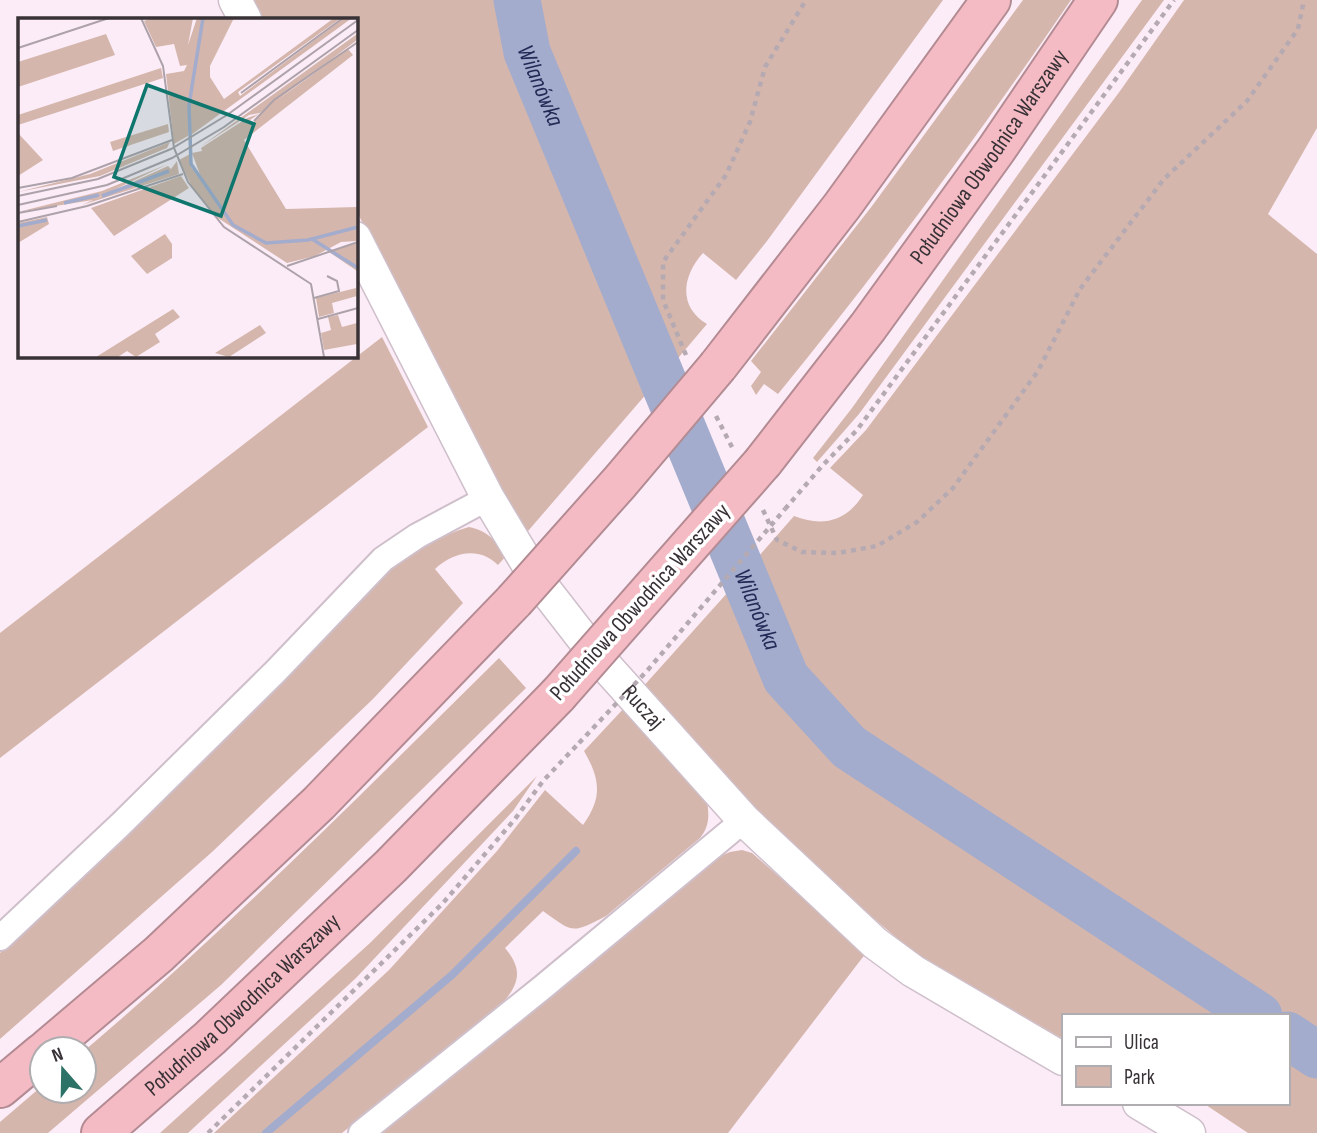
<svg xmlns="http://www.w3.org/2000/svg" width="1317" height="1133" font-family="'Sofia Sans Condensed',sans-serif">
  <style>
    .green { fill: #d5b6ac }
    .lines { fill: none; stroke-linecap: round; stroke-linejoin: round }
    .stream { stroke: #a3accd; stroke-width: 8 }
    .river { stroke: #a3accd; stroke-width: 47 }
    .minor-casing { stroke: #cebfca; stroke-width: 28 }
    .tertiary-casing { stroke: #cebfca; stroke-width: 35 }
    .motorway-casing { stroke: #b38b93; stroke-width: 42 }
    .path { stroke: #b6aab2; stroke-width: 4.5; stroke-dasharray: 5 5; stroke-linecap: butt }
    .minor { stroke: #fff; stroke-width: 24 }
    .tertiary { stroke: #fff; stroke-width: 32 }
    .motorway { stroke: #f5bbc5; stroke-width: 38 }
    .motorway-bridge-casing { stroke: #b38b93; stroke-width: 42; stroke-linecap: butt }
    .path-bridge { stroke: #b6aab2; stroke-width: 4.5; stroke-dasharray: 5 5; stroke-linecap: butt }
    .motorway-bridge { stroke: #f5bbc5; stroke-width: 38 }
    .labels { text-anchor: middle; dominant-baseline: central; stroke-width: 7; stroke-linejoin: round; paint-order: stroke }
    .street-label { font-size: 23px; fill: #383236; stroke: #fff }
    .water-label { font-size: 24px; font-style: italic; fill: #232a56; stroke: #fff }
    .inset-river { fill: none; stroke: #a3accd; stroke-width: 3.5 }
    .inset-road { fill: none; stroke: #aea2aa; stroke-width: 2 }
    .view { fill: #0f766e; fill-opacity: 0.15; stroke: #0f766e; stroke-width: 3.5 }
    .inset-edge { fill: none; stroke: #383236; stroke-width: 3.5 }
  </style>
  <rect width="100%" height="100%" fill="#fcecf7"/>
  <g class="green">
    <path d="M251,0h692l-176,241 -31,39 -33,-27c-21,23 -25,54 4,71l-39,46 -47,-107 -12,13 7,27 32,89 -126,146 -167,-330v-189h-94z"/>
    <path d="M1023,0h48c-92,135 -190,268 -293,394l-14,-10 -8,11 -5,-9 10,-14 -10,-11 121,-155z"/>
    <path d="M1142,0h22l-305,414 -42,48 -4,-4 39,-50z"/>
    <path d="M1184,0h133v128l-49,86 49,40v879h-69l-45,-30h84v-87h-224v23l-151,-88 -158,-135 -113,-127 96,-107 24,66 44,71 39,37 146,96 13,-17 -143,-95c-57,-44 -79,-113 -108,-176l42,-48c28,11 52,6 69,-21l-33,-27 36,-38 254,-339z"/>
    <path d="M382,337l46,90 -428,331v-125z"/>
    <path d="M469,527c19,4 26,13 37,29l-8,9c-19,-19 -45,-13 -63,4l28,34 -90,96 -161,153 -212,187v-86c88,-79 174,-161 257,-246 61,-63 125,-155 212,-180z"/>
    <path d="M499,658l27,30 -305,297 -173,148h-48v-11l42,-36v5h42v-40c145,-123 279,-259 415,-393z"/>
    <path d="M626,706l81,94c2,15 3,26 -7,38l-94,78c-35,18 -32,17 -63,-5l-38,37c16,19 16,33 0,52l-163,133h-128l175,-163 108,-119 48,-61 38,35c20,-28 17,-46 1,-74z"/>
    <path d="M537,776l-24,35 -157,167 -168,155h-28l210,-190z"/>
    <path d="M742,850l10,3 114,100 -138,180h-348l336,-275 14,-6z"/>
  </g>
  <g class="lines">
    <path class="stream" d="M266,1133l186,-158 124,-124"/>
    <g class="river">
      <path id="s1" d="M517,0l10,52 259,626 63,69 410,269"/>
      <path d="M1287,1035l30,20"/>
    </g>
    <g class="minor-casing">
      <g id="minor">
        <path d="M0,938l120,-113 156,-154 107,-112 34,-23 71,-38"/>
        <path d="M361,1133l182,-146 201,-167"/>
      </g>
    </g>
    <g class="tertiary-casing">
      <g id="tertiary">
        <path d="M235,0l10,19"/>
        <path id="s2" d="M355,238l133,260 48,80 59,76 149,166 131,123 38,28 150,88"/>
        <path d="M1139,1103l50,30"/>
      </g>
    </g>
    <g class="motorway-casing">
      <g id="motorway">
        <path d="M718,366l124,-160 149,-206"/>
        <path id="s3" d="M763,462l105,-135 128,-177 102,-150"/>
        <path d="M47,1049l112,-95 160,-151 195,-202"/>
        <path d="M0,1088l42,-35"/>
        <path id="s4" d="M101,1133l109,-95 181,-172 167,-171"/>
      </g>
    </g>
    <g class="path">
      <path d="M686,355l-23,-55v-38l63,-87 24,-53 15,-55 41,-67"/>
      <path d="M716,416l17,33"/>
      <path d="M785,509l37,-43 35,-36 317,-430"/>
      <path d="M763,510l14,30 25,12 36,1 39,-7 40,-24 36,-34 85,-117 42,-82 84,-110 83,-78 51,-72 6,-29"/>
      <path d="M208,1133l235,-230 72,-84 28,-38 36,-38"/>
    </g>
    <use href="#minor" class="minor"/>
    <use href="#tertiary" class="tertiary"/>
    <use href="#motorway" class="motorway"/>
    <g class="motorway-bridge-casing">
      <g id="motorway-bridge">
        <path d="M514,601l106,-119 98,-116"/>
        <path d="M558,695l205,-233"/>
      </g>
    </g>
    <path class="path-bridge" d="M579,743l67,-71 139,-163"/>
    <use href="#motorway-bridge" class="motorway-bridge"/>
  </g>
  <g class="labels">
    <g class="street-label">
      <text stroke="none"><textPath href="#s3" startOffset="380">Południowa Obwodnica Warszawy</textPath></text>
      <text transform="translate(640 602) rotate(-48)">Południowa Obwodnica Warszawy</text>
      <text stroke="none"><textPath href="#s2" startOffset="553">Ruczaj</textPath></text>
      <text stroke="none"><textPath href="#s4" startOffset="191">Południowa Obwodnica Warszawy</textPath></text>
    </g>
    <g class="water-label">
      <text stroke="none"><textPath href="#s1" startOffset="89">Wilanówka</textPath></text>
      <text stroke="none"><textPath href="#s1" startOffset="656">Wilanówka</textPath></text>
    </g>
  </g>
  <g transform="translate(18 18)">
    <rect width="340" height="340" fill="#fcecf7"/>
    <path d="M134,0h41l-5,27 9,-27h37l-24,48v11l14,22 110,-81h7l-103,74 2,4 104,-78h8l-161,117 -2,-9 -1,10 -14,8 -8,-70 18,-3 3,-6 -7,1 -6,-22 -18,3 -12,-26zM88,16l9,21 -97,32v-25zM339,16v6l-97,73 -11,2 -49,32zM330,31l5,6 -109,85 42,69 71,-2v34l-16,1 -26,14 -28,7 -69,-45 -25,-29 -14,-29 11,-6 1,13 12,16 -11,-30 10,-2 -1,-3 46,-30 12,-4 -9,6 3,3 16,-17zM143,50l2,10 -145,47v-10zM150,106l1,8 -56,19 -3,-9zM0,115l25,27 -25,16zM152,124l-3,6 -67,28 -82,16 72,-18zM159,143l2,13 -97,31 86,-39 3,3zM150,146l-75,36 -75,12 84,-21zM163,158l8,12 -75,48 -23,-28zM29,199l2,7 -31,19v-20zM147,216l7,10v14l-25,16 -16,-18zM339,225v28l-28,-19zM338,270l1,8 -25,7 2,10 -15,4 -3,-19zM155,291l7,8 -25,17 5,8 -24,15 -9,-6 -9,6h-22zM320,297l4,12 15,-4v21l-33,6 -3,-17 10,-3 -3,-13zM242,307l6,8 -37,24 -14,-4z" fill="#d5b6ac"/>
    <path class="inset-river" d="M185,0l-14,87 2,59 42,61 33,18 42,-3 50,-13M84,178l67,-25M46,185l35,-8M0,208l29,-6M294,221l46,29"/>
    <path class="inset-road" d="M123,0l22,48 11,82 14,34 36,45 87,57 13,73M0,30l91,-30M223,75l102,-75M236,103l20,-21 84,-58M0,170l54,-10 100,-38M0,178l80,-17 73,-30 56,-34 131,-95M0,187l89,-20 65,-27 52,-31 134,-97M0,195l39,-7M0,204l69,-16 96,-32M269,248l71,-24M296,280l25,-7 -2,-10 -10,-5M300,301l40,-11"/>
    <path class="view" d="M129,67l107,39 -33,92 -107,-39z"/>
    <rect width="340" height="340" class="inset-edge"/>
  </g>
  <rect x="1062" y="1014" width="228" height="91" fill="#ffffff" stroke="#afadaf" stroke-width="2"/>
  <rect x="1076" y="1037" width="35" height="10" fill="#ffffff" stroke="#afadaf" stroke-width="2"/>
  <text x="1124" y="1049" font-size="21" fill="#383236">Ulica</text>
  <rect x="1076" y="1066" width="35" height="21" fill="#d5b6ac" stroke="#afadaf" stroke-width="2"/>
  <text x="1124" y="1084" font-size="21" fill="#383236">Park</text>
  <g transform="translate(63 1070) rotate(340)"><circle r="33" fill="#ffffff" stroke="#afadaf" stroke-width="2"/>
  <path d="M0-5L12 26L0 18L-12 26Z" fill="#2c7266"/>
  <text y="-10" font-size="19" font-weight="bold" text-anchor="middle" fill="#383236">N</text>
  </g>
</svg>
